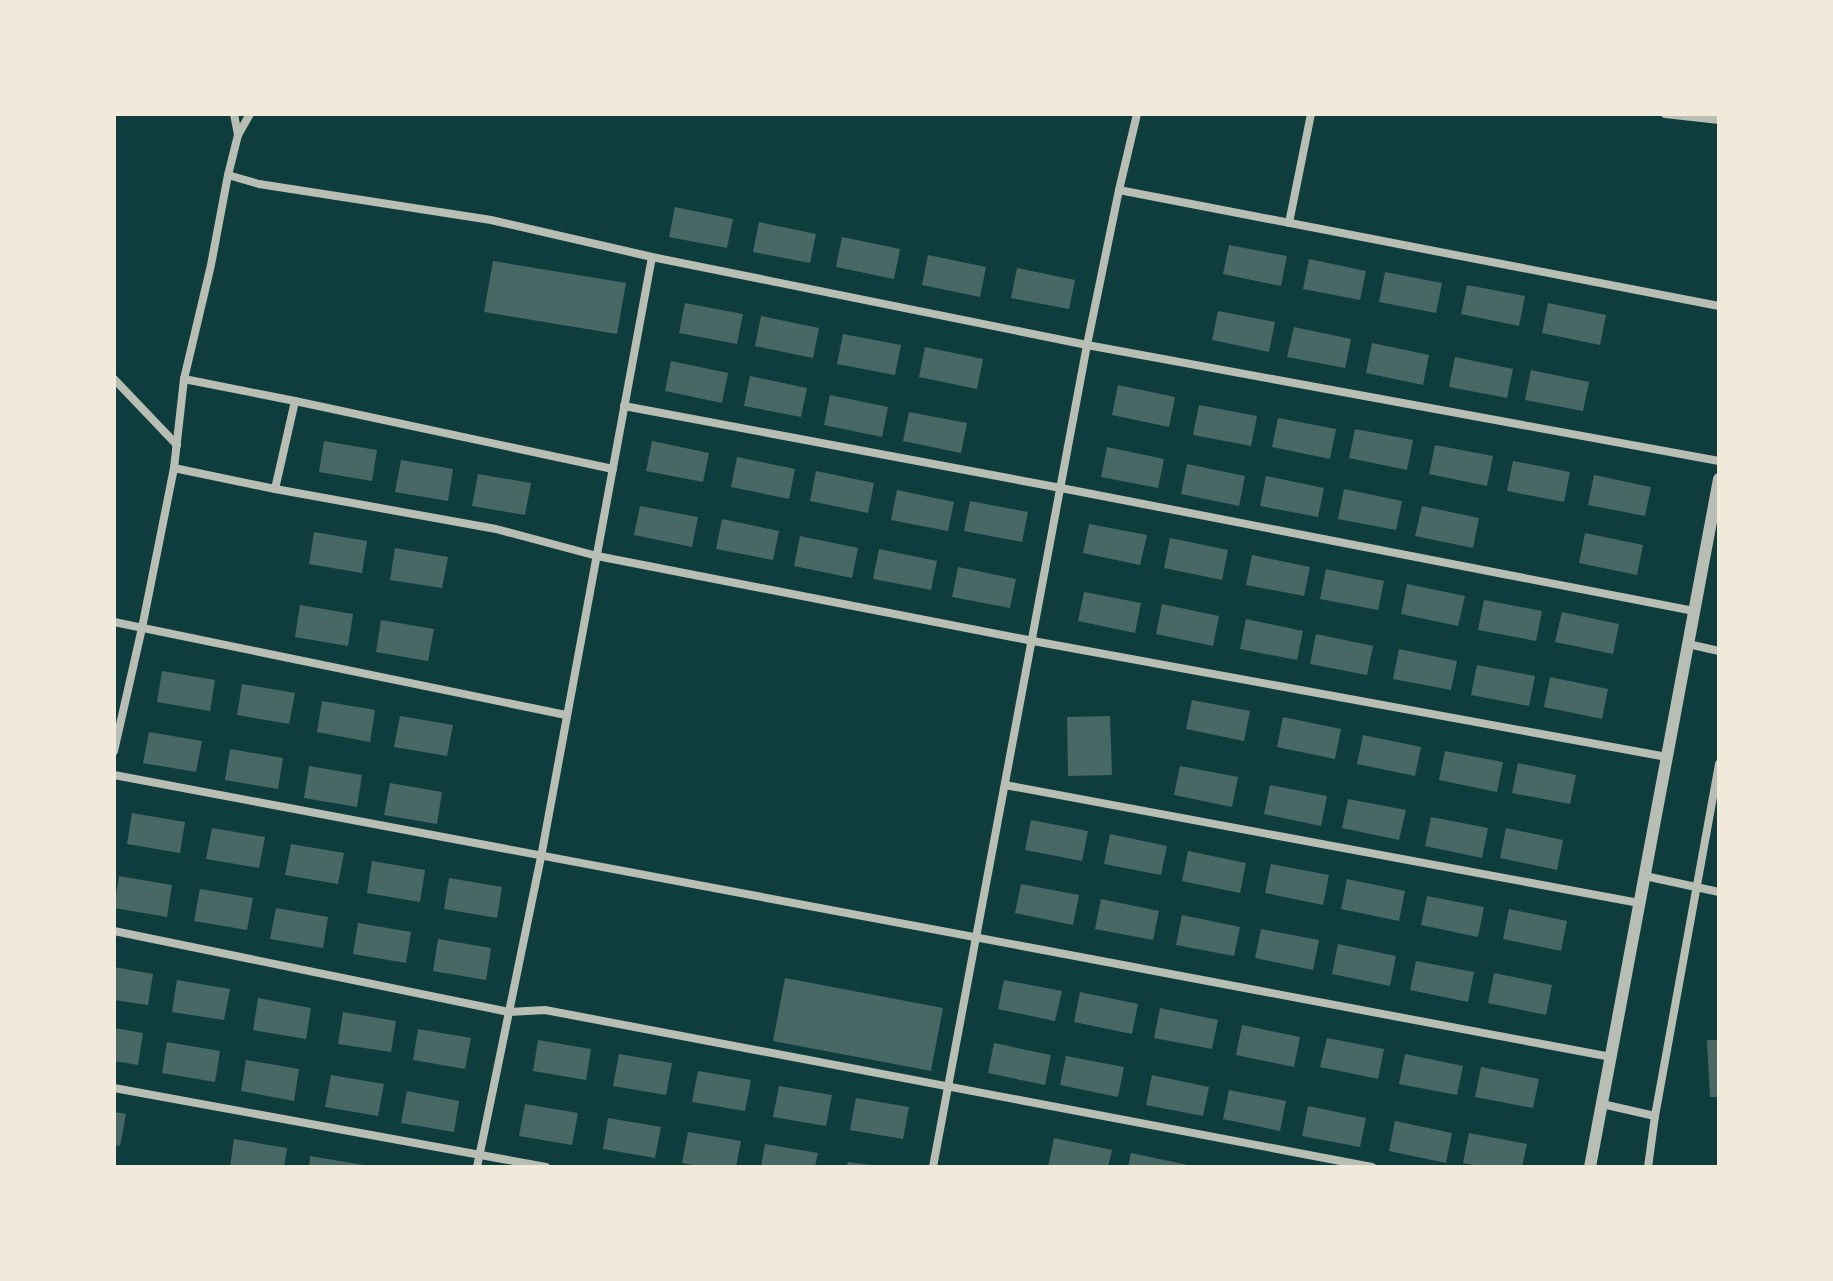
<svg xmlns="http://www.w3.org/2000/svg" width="1833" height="1281" font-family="Lora,serif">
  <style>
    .building { fill: #486865 }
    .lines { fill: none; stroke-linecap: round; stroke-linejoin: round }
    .minor { stroke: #b8beb3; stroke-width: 8 }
    .tertiary { stroke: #b8beb3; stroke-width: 12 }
  </style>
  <rect width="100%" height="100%" fill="#0f3d3e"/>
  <g class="building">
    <path d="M675,207l58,12 -6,29 -58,-11z"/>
    <path d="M759,222l57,12 -6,29 -57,-11z"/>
    <path d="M842,237l58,12 -6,30 -58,-12z"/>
    <path d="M1229,245l58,11 -6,30 -58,-12z"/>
    <path d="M928,255l58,12 -6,30 -58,-12z"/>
    <path d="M1309,259l57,12 -6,29 -57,-11z"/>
    <path d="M493,261l133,22 -9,51 -133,-22z"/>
    <path d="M1017,268l58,12 -6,29 -58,-11z"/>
    <path d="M1385,272l57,11 -6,30 -57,-11z"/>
    <path d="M1467,285l58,11 -6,30 -58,-12z"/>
    <path d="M685,303l58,11 -6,30 -58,-11z"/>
    <path d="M1548,303l58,12 -6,30 -58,-12z"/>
    <path d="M1218,311l57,11 -6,30 -57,-12z"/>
    <path d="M761,316l58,12 -6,30 -58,-12z"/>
    <path d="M1294,327l57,12 -6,29 -58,-11z"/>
    <path d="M843,334l58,11 -6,30 -58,-11z"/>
    <path d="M1372,343l57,12 -6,30 -57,-12z"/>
    <path d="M925,347l58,12 -6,30 -58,-12z"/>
    <path d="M1455,357l58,12 -6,29 -58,-11z"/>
    <path d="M671,361l57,12 -6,30 -57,-12z"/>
    <path d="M1531,370l58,12 -6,29 -58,-11z"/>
    <path d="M750,376l57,12 -6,29 -57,-11z"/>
    <path d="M1118,385l57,12 -6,30 -57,-12z"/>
    <path d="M830,395l58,12 -6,30 -58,-12z"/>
    <path d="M1199,405l58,11 -6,30 -58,-11z"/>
    <path d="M909,412l58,11 -6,30 -58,-12z"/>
    <path d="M1278,418l58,11 -6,30 -58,-12z"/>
    <path d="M1355,429l58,11 -6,30 -58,-12z"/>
    <path d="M324,441l53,9 -5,31 -53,-9z"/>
    <path d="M652,441l57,12 -6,29 -57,-11z"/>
    <path d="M1435,445l58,11 -6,30 -58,-12z"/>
    <path d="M1107,447l57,12 -6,29 -57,-11z"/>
    <path d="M737,457l58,12 -6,30 -58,-12z"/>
    <path d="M401,460l52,9 -5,32 -53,-9z"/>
    <path d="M1513,461l57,11 -6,30 -57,-11z"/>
    <path d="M1187,464l58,12 -6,30 -58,-12z"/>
    <path d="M816,471l58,12 -6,30 -58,-12z"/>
    <path d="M478,474l53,9 -6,32 -53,-9z"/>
    <path d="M1594,475l57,12 -6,29 -57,-11z"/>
    <path d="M1266,476l58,12 -6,29 -58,-11z"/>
    <path d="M1344,489l58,12 -6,29 -58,-11z"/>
    <path d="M897,490l57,12 -6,29 -57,-11z"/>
    <path d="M970,501l58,11 -6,30 -58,-11z"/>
    <path d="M640,506l58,11 -6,30 -58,-12z"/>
    <path d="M1422,506l57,12 -6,30 -58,-12z"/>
    <path d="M722,519l57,12 -6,29 -57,-11z"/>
    <path d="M1089,524l58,11 -7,30 -57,-12z"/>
    <path d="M314,532l53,9 -5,32 -53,-9z"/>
    <path d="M1585,533l58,12 -6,30 -58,-12z"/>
    <path d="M800,536l58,12 -6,30 -58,-12z"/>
    <path d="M1170,538l58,12 -6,30 -58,-12z"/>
    <path d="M395,548l53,9 -6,31 -52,-8z"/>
    <path d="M879,549l58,12 -6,29 -58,-11z"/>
    <path d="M1252,555l58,12 -6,29 -58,-11z"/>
    <path d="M958,567l58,12 -6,29 -58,-11z"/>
    <path d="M1326,569l58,12 -6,29 -58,-11z"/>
    <path d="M1407,584l58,12 -7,30 -57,-12z"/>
    <path d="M1084,592l57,11 -6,30 -57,-12z"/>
    <path d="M1484,600l58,11 -6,30 -58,-11z"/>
    <path d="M1162,604l57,12 -6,30 -57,-12z"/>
    <path d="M300,605l53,9 -5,32 -53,-9z"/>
    <path d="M1562,612l57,12 -6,30 -58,-12z"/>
    <path d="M1246,619l57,12 -6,29 -57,-11z"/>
    <path d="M381,620l53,9 -6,32 -52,-9z"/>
    <path d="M1316,634l57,12 -6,29 -57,-11z"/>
    <path d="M1399,649l58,12 -6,29 -58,-11z"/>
    <path d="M1477,665l58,11 -6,30 -58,-11z"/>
    <path d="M162,671l53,9 -5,31 -53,-9z"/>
    <path d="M1550,677l58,12 -6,30 -58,-12z"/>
    <path d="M242,684l53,9 -6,31 -52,-9z"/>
    <path d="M1192,700l58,11 -6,30 -58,-12z"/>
    <path d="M322,701l53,9 -5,32 -53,-10z"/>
    <path d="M400,716l53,9 -6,31 -53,-9z"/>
    <path d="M1110,716l2,59 -44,1 -1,-59z"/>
    <path d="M1283,717l58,12 -6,30 -58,-12z"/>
    <path d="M149,732l53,9 -6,31 -53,-9z"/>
    <path d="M1363,735l58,12 -6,29 -58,-12z"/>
    <path d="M230,749l53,9 -5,31 -53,-9z"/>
    <path d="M1445,751l58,11 -6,30 -58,-12z"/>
    <path d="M1518,763l58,12 -6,29 -58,-11z"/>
    <path d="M309,766l53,9 -5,32 -53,-9z"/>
    <path d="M1180,766l58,11 -6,30 -58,-12z"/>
    <path d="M390,783l52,9 -5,32 -53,-9z"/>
    <path d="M1270,785l57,11 -6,30 -57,-12z"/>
    <path d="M1348,799l58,11 -7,30 -57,-12z"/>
    <path d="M132,813l53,9 -5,31 -53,-9z"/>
    <path d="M1431,817l57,11 -6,30 -57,-12z"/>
    <path d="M1031,820l57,11 -6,30 -57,-11z"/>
    <path d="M212,828l53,9 -6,31 -53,-9z"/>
    <path d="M1506,828l57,12 -6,30 -57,-12z"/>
    <path d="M1110,834l57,12 -6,29 -57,-11z"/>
    <path d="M291,844l53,9 -6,31 -53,-9z"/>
    <path d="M1188,851l58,12 -6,30 -58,-12z"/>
    <path d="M372,861l53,9 -5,32 -53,-9z"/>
    <path d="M1271,864l58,11 -6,30 -58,-12z"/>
    <path d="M119,876l53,9 -5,32 -53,-9z"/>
    <path d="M449,878l53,9 -5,31 -53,-9z"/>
    <path d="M1347,879l58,12 -6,30 -58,-12z"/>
    <path d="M1021,884l58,11 -6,30 -58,-12z"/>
    <path d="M200,889l53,9 -6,32 -53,-9z"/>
    <path d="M1427,896l57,11 -6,30 -57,-12z"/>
    <path d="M1101,899l58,12 -6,29 -58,-11z"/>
    <path d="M276,908l52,9 -5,31 -53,-9z"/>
    <path d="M1509,909l58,12 -6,30 -58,-12z"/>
    <path d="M1182,915l58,12 -6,29 -58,-11z"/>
    <path d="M358,923l53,9 -5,31 -53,-9z"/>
    <path d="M1261,929l58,11 -6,30 -58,-12z"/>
    <path d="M438,939l53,9 -5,32 -53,-9z"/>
    <path d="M1338,944l58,12 -6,30 -58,-12z"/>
    <path d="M1416,961l58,11 -6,30 -58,-12z"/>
    <path d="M114,967l39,7 -5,31 -34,-5z"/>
    <path d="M1494,973l58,12 -6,30 -58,-12z"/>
    <path d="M785,978l158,30 -12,63 -158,-30z"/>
    <path d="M177,980l53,9 -6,31 -52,-8z"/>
    <path d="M1004,980l58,11 -7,30 -57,-12z"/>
    <path d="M1080,992l58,12 -6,30 -58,-12z"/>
    <path d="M258,998l53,10 -5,31 -53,-9z"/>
    <path d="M1160,1008l58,12 -6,29 -58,-11z"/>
    <path d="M343,1012l53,9 -5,31 -53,-8z"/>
    <path d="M1242,1025l58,12 -6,30 -58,-12z"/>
    <path d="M114,1028l29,5 -5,32 -24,-4z"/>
    <path d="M418,1029l53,9 -6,31 -52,-9z"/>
    <path d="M1327,1038l57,11 -6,30 -58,-12z"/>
    <path d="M538,1040l53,9 -5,31 -53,-9z"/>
    <path d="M1707,1040h12v57h-9z"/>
    <path d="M167,1042l53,9 -5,31 -53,-9z"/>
    <path d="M994,1043l57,12 -6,30 -57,-12z"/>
    <path d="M619,1054l53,9 -6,32 -53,-9z"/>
    <path d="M1405,1054l58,12 -6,29 -58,-11z"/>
    <path d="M1066,1056l58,11 -6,30 -58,-12z"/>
    <path d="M246,1060l53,9 -5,32 -53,-10z"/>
    <path d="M1481,1067l58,12 -6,29 -58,-11z"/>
    <path d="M698,1071l53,9 -6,31 -53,-9z"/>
    <path d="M331,1075l53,9 -6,32 -53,-9z"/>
    <path d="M1152,1075l57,12 -6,29 -57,-11z"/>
    <path d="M779,1086l53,9 -6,31 -53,-9z"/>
    <path d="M1229,1090l57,11 -6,30 -57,-12z"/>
    <path d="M407,1091l52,10 -5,31 -53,-9z"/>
    <path d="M856,1098l53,9 -6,32 -53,-9z"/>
    <path d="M525,1104l53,9 -6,32 -53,-9z"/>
    <path d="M1308,1106l58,12 -6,29 -58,-11z"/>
    <path d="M114,1112l12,2 -6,32 -6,-1z"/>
    <path d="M608,1118l53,9 -6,31 -52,-9z"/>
    <path d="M1395,1121l57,12 -6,30 -57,-12z"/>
    <path d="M688,1132l53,9 -5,26h-32l-22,-4z"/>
    <path d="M1469,1133l58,11 -5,23h-37l-22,-4z"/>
    <path d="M1054,1138l58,12 -4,17h-60z"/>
    <path d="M234,1139l53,9 -3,19h-54z"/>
    <path d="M765,1144l53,9 -3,14h-54z"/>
    <path d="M1131,1153l62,13v1h-65z"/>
    <path d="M310,1156l54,9v2h-55z"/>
    <path d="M848,1162l23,3 -1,2h-23z"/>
  </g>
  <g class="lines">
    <g class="minor">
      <path d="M234,114l4,21"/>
      <path d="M1665,114l54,6"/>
      <path d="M228,175l31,9 232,36 161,37 435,88 632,116"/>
      <path d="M1119,190l600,116"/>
      <path d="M1289,223l22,-109"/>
      <path d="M114,379l63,66"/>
      <path d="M184,379l111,22 318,68"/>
      <path d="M624,406l437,82 633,123"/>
      <path d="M174,468l101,21 221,40 101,27 436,85 634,116"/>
      <path d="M275,489l20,-88"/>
      <path d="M114,622l452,93"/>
      <path d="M1688,644l31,7"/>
      <path d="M114,751l28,-123 32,-160 10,-89 27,-114 17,-90 10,-40 12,-21"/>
      <path d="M114,775l1497,282"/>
      <path d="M1005,785l634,118"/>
      <path d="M1645,876l74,16"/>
      <path d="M114,931l395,81 36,-2 827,157"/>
      <path d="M114,1088l432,79"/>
      <path d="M1602,1104l53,12"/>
      <path d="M477,1167l64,-310 111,-600"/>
      <path d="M933,1167l154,-822 32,-155 18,-76"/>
      <path d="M1648,1167l7,-51 64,-352"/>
    </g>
    <path class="tertiary" d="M1590,1167l129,-688"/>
  </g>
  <rect width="1833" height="1281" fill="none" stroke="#f1e9da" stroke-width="232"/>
</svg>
